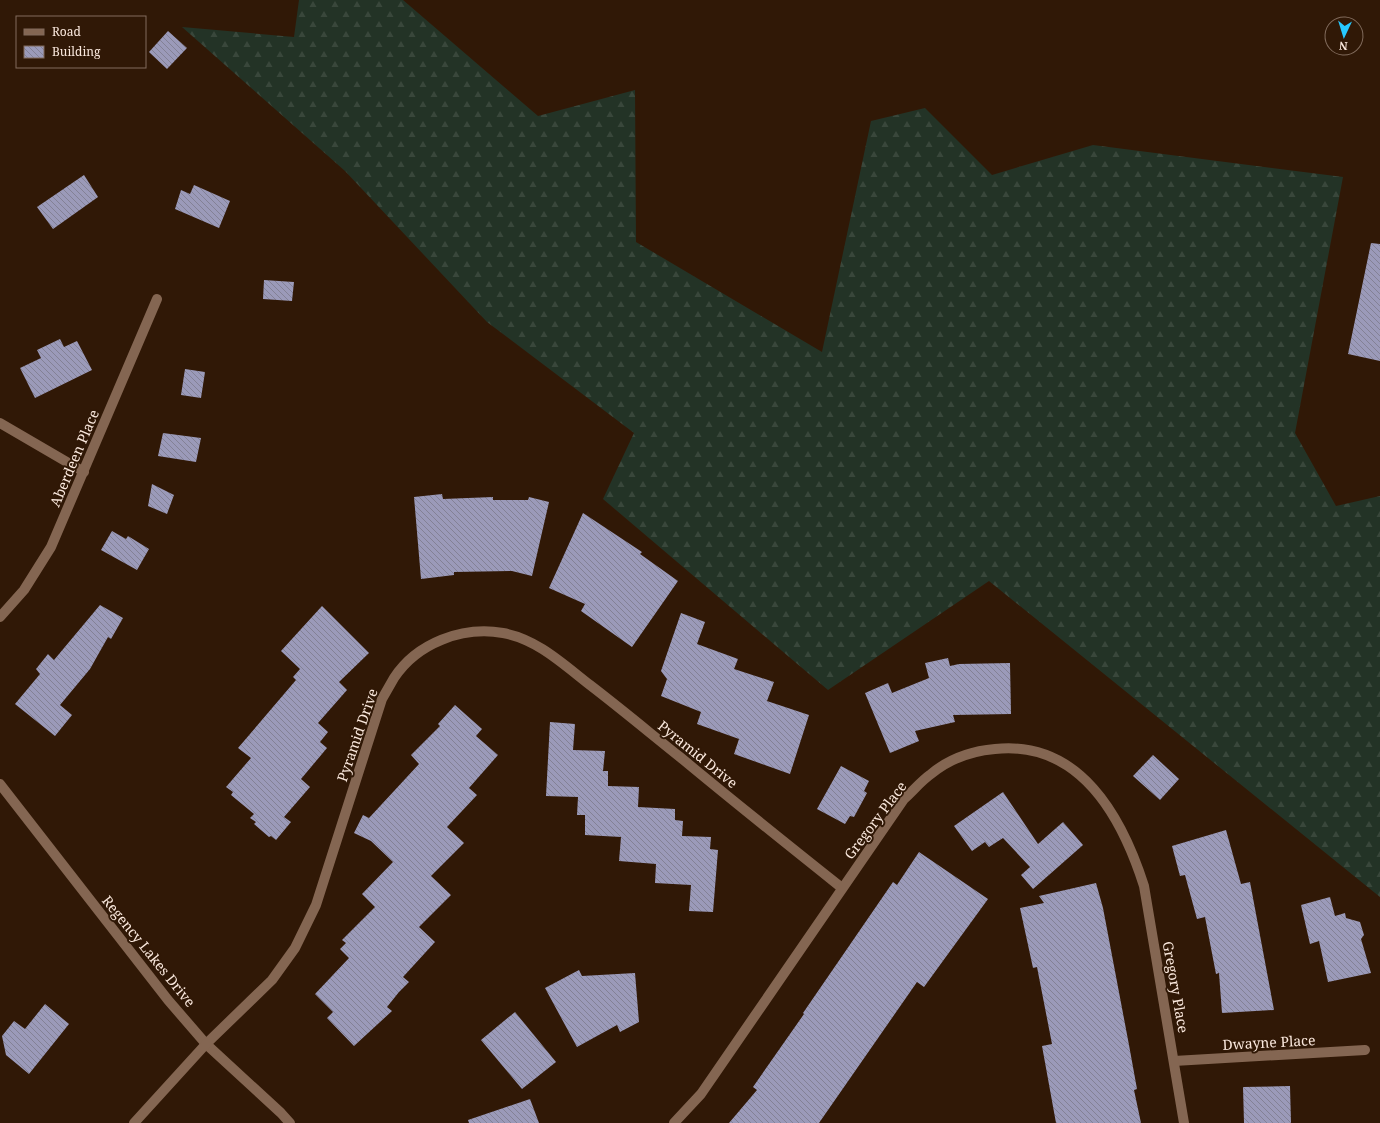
<svg xmlns="http://www.w3.org/2000/svg" width="1380" height="1123" font-family="'Noto Serif',serif">
  <style>
    .forest { fill: url(#forest-firs) }
    .building { fill: url(#building-back-hatch) }
    .lines { fill: none; stroke-linecap: round; stroke-linejoin: round }
    .minor { stroke: #846652; stroke-width: 10 }
    .labels { text-anchor: middle; dominant-baseline: central; stroke-width: 4; stroke-linejoin: round; paint-order: stroke }
    .street-label { font-size: 14px; fill: #fae8dd; stroke: #301806 }
  </style>
  <defs>
    <pattern id="forest-firs" width="22" height="20" patternUnits="userSpaceOnUse"><rect width="22" height="20" fill="#233326"/><path d="M5 1l3.5 6h-7zM16 11l3.5 6h-7z" fill="#39473b"/></pattern>
    <pattern id="building-back-hatch" width="6" height="6" patternUnits="userSpaceOnUse"><rect width="6" height="6" fill="#9b9ab9"/><path d="M-1 5l2 2M0 0l6 6M5-1l2 2" fill="none" stroke="#838195"/></pattern>
  </defs>
  <rect width="100%" height="100%" fill="#301806"/>
  <path class="forest" d="M299,0h104l135,116 97,-26 1,152 186,110 49,-231 54,-13 67,67 101,-30 250,32 -48,256 41,73 44,-10v401l-391,-316 -161,109 -225,-191 31,-66 -147,-111 -142,-151 -163,-144 112,10z"/>
  <g class="building">
    <path d="M168,31l19,17 -20,21 -18,-17z"/>
    <path d="M84,175l14,22 -45,32 -16,-22z"/>
    <path d="M194,185l36,16 -11,27 -44,-19 6,-19 9,4z"/>
    <path d="M1371,243l9,1v117l-32,-7z"/>
    <path d="M264,280l30,2 -2,19 -29,-2z"/>
    <path d="M60,339l4,8 13,-6 15,29 -57,28 -15,-30 21,-10 -4,-8z"/>
    <path d="M185,369l20,3 -4,26 -20,-3z"/>
    <path d="M163,433l38,5 -5,24 -38,-6z"/>
    <path d="M152,484l22,11 -7,19 -19,-8z"/>
    <path d="M442,494l1,5 50,-2v3h35l1,-3 20,5 -17,74 -20,-5 -58,1v3l-33,4 -7,-82z"/>
    <path d="M583,513l59,39 -2,2 38,27 -46,66 -51,-36 4,-7 -36,-16z"/>
    <path d="M112,531l14,8 2,-3 21,13 -12,21 -36,-20z"/>
    <path d="M100,605l23,13 -12,21 -3,-2 -18,32 -30,36 12,10 -17,21 -40,-32 25,-30 -4,-5 12,-15 6,6z"/>
    <path d="M322,606l47,47 -30,29 8,8 -29,33 10,9 -8,10 7,6 -26,31 9,8 -26,30 7,5 -15,18 -5,-4 -2,1 -15,-13 2,-2 -6,-4 4,-4 -23,-19 2,-3 -7,-5 25,-29 -13,-10 58,-68 -3,-3 7,-8 -19,-18z"/>
    <path d="M681,613l24,9 -8,22 41,15 -4,10 40,13 -7,19 42,14 -19,59 -56,-20 5,-15 -42,-15 4,-12 -40,-16 6,-17 -6,-8z"/>
    <path d="M948,658l2,8 9,-2 51,-1 1,51 -58,1 2,7 -40,9 4,10 -29,12 -25,-60 23,-10 4,10 37,-15 -4,-15z"/>
    <path d="M455,705l27,24 -6,7 22,19 -29,33 8,7 -30,32 17,16 -33,33 20,19 -32,32 16,15 -32,35 6,5 -10,10 -12,15 5,4 -38,35 -27,-28 6,-6 -18,-18 34,-36 -9,-9 6,-6 -4,-3 33,-33 -13,-13 31,-32 -22,-21 -17,-8 9,-18 6,3 50,-54 -8,-9 29,-29 -2,-2z"/>
    <path d="M550,722l25,2 -2,26 32,1 -2,20h5v15l31,1 -1,20 37,2v11l8,1 -1,15 29,1 -1,12 8,1 -5,62 -24,-1 2,-26 -36,-2 1,-19 -37,-3 2,-24 -36,-2v-20h-8l1,-18 -32,-1z"/>
    <path d="M1153,755l26,24 -19,21 -27,-24z"/>
    <path d="M841,766l28,15 -5,10 3,2 -13,24 -4,-1 -5,8 -28,-15z"/>
    <path d="M1003,792l35,52 25,-22 20,23 -50,44 -12,-14 9,-8 -27,-29 -14,9 -4,-5 -13,9 -18,-25z"/>
    <path d="M1226,830l15,54 9,-2 24,128 -52,3 -3,-40 -3,1 -11,-57 -8,2 -12,-44 -5,1 -8,-30z"/>
    <path d="M919,852l69,47 -64,88 -7,-5 -98,141h-90l28,-33 -4,-3 51,-73 -1,-1 90,-131 4,3z"/>
    <path d="M1096,883l7,25 26,137 8,44 -3,1 7,33h-85l-14,-77 10,-2 -15,-77 -4,1 -13,-60 24,-5 -5,-7z"/>
    <path d="M1330,897l5,19 10,-3 1,5 14,4 4,13 -3,4 10,34 -43,9 -9,-41 -9,3 -9,-39z"/>
    <path d="M579,970l3,6 53,-3 4,49 -19,10 -3,-7 -40,22 -32,-59z"/>
    <path d="M45,1004l24,20 -40,50 -23,-19 -4,-19 12,-15 11,8z"/>
    <path d="M515,1012l41,50 -34,27 -41,-49z"/>
    <path d="M1290,1086l1,37h-47l-1,-36z"/>
    <path d="M530,1099l9,24h-70l-1,-3z"/>
  </g>
  <g class="lines">
    <g class="minor">
      <path d="M0,423l84,49"/>
      <path d="M0,617l24,-27 27,-43 106,-248"/>
      <path d="M0,784l168,216 38,44 75,69 9,10"/>
      <path d="M1174,1061l191,-11"/>
      <path d="M134,1123l72,-79 66,-64 23,-32 21,-43 66,-206c4,-7 8,-14 12,-21 23,-35 68,-52 109,-45 34,6 60,31 87,52 30,23 60,48 90,72 53,44 108,88 162,131"/>
      <path d="M674,1123l27,-29 203,-295c9,-8 17,-18 27,-25 18,-15 41,-23 64,-25 85,-9 127,68 149,137l40,237"/>
    </g>
  </g>
  <g class="labels">
    <g class="street-label">
      <text transform="translate(74 458) rotate(-67)">Aberdeen Place</text>
      <text transform="translate(357 735) rotate(-71)">Pyramid Drive</text>
      <text transform="translate(698 754) rotate(39)">Pyramid Drive</text>
      <text transform="translate(875 820) rotate(-53)">Gregory Place</text>
      <text transform="translate(149 951) rotate(51)">Regency Lakes Drive</text>
      <text transform="translate(1176 987) rotate(80)">Gregory Place</text>
      <text transform="translate(1269 1042) rotate(-3)">Dwayne Place</text>
    </g>
  </g>
  <rect x="16" y="16" width="130" height="52" fill="#301806" stroke="#816b5c"/>
  <rect x="24" y="29" width="20" height="6" fill="#846652" stroke="#816b5c"/>
  <text x="52" y="36" font-size="12" fill="#fae8dd">Road</text>
  <rect x="24" y="46" width="20" height="12" fill="url(#building-back-hatch)" stroke="#816b5c"/>
  <text x="52" y="56" font-size="12" fill="#fae8dd">Building</text>
  <g transform="translate(1344 36) rotate(184)"><circle r="19" fill="#301806" stroke="#816b5c"/>
  <path d="M0-3L7 15L0 10L-7 15Z" fill="#27c8ff"/>
  <text y="-6" font-size="11" font-weight="bold" text-anchor="middle" fill="#fae8dd">N</text>
  </g>
</svg>
